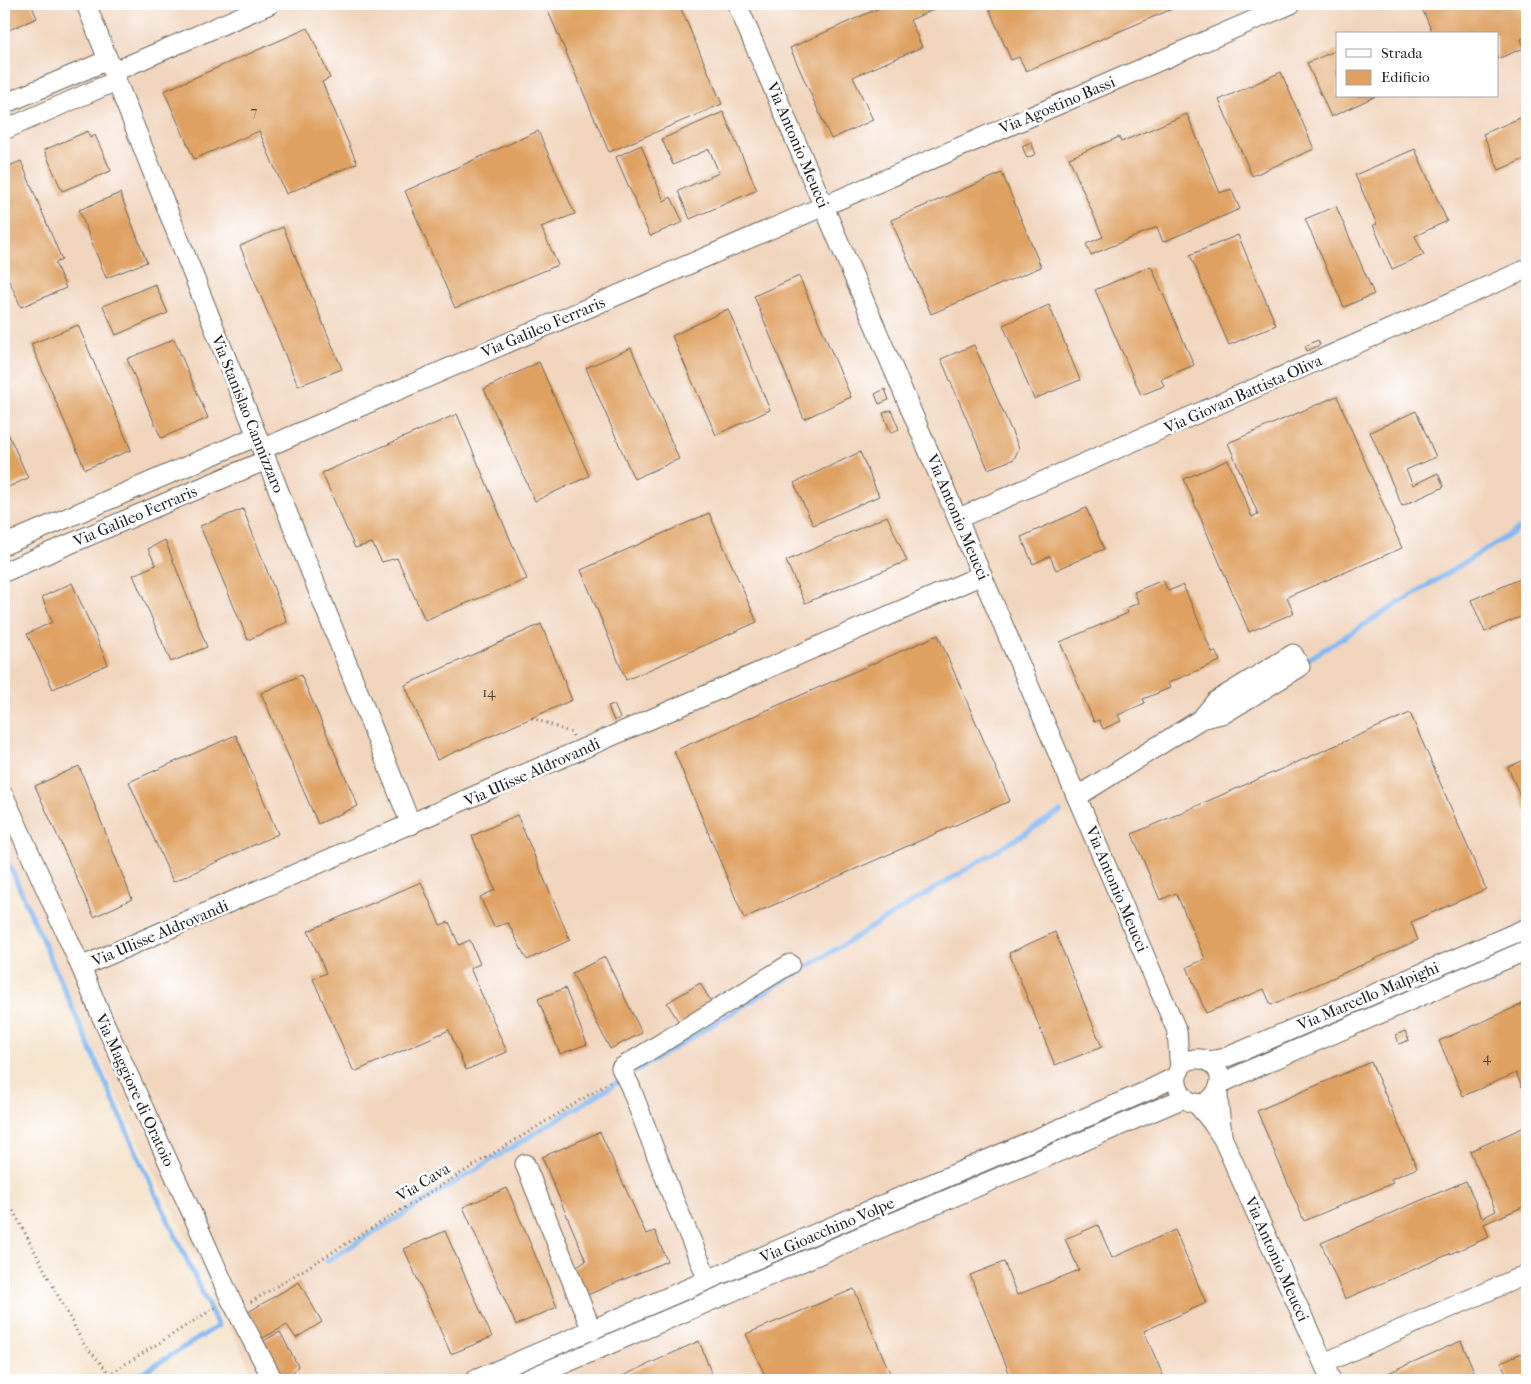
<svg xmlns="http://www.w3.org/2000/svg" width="1531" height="1384" font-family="'IM FELL French Canon',serif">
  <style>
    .built { fill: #f1d5bd; fill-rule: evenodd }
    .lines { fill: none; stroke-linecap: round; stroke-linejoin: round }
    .stream { stroke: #85b9f3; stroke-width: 5 }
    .building { fill: #dfa162 }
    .minor-casing { stroke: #68635b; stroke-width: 21 }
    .path { stroke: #68635b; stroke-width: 3; stroke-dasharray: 1 4; stroke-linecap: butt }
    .minor { stroke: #fff; stroke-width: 19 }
    .labels { text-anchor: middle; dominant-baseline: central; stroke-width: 5; stroke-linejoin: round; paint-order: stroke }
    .number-label { font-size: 14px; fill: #4d3d2e }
    .street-label { font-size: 16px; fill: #1c1c1c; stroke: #fff }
  </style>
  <rect width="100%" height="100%" fill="#fff"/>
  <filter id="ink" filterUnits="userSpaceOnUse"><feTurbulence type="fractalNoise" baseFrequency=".02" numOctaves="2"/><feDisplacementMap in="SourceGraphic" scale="10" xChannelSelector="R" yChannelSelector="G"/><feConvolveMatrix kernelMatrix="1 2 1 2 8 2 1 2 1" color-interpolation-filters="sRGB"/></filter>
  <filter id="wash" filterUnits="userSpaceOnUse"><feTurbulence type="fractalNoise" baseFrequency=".0096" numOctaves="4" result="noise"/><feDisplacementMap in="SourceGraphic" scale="20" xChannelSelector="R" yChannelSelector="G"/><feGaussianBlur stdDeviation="1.12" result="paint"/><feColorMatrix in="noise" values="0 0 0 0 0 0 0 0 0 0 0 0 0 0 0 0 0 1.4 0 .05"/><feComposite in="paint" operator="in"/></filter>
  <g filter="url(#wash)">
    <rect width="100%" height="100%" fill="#f6e6d0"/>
    <path class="built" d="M4,4h1523v1376h-1271l-200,-410 -52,-116zM1337,34h160v62h-160z"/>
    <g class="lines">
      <g class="stream">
        <path d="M1307,660l220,-136"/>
        <path d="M4,853l133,301 81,172 -87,54"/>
        <path d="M630,1075l430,-263"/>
        <path d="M327,1261l296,-182"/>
      </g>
    </g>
    <g id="blocks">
      <g class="building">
        <path d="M4,4h27l6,14 -33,14z"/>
        <path d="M545,4h134l43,100 -113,48z"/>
        <path d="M888,4h59l-37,16 12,27 -69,30 20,43 -42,19 -41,-91z"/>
        <path d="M987,4h197l-158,67 -7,-14 -8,3z"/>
        <path d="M1420,4h107v33l-6,2 3,9 -27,11v-25h-64z"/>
        <path d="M308,28l22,50 -8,4 35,81 -71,31 -27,-63 -65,28 -30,-68z"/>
        <path d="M1337,50v46h39l-45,21 -24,-54z"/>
        <path d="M1281,72l33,77 -62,27 -33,-76z"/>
        <path d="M723,112l34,78 -67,29 -12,-28 41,-18 -10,-24 -36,16 -11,-26z"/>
        <path d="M1187,114l33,79 11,-4 9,20 -77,33 -6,-15 -66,28 -5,-11 17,-7 -34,-79 50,-21 2,5z"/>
        <path d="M1527,115v43l-28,12 -16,-36z"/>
        <path d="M88,131l2,7 5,-3 16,36 -49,20 -18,-41z"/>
        <path d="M538,131l37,83 -34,13 17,38 -103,43 -50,-117z"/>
        <path d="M1031,142l5,12 -9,4 -5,-12z"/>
        <path d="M641,145l23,56 7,-4 12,25 -33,14 -34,-79z"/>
        <path d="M1415,149l32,72 -32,15 9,19 -32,14 -19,-44 4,-1 -22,-49z"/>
        <path d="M21,161l41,99 -7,3 11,25 -45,19 -11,-25 -6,3v-117z"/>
        <path d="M1002,173l39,94 -110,47 -40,-94z"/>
        <path d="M120,193l27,69 -41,16 -27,-68z"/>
        <path d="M1336,206l38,88 -30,13 -39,-88z"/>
        <path d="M283,227l59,142 -44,17 -58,-140z"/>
        <path d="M1238,235l38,90 -47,20 -39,-90z"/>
        <path d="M1151,266l43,99 -33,14 3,7 -23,9 -46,-105z"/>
        <path d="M799,276l52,121 -47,22 -50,-123z"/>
        <path d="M155,284l13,29 -52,22 -13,-29z"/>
        <path d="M1049,305l31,75 -46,19 -31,-74z"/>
        <path d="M728,309l42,101 -54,25 -44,-99z"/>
        <path d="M78,325l53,125 -46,19 -54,-125z"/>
        <path d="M174,339l34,79 -47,20 -34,-79z"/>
        <path d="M1318,340l2,5 -13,6 -2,-5z"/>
        <path d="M974,345l45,103 -5,11 -26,10 -47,-110z"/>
        <path d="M631,348l48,111 -45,20 -48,-111z"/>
        <path d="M539,362l50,114 -54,25 -51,-112z"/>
        <path d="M885,389l4,11 -10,4 -4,-10z"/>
        <path d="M1337,396l65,152 -115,49 7,16 -45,19 -65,-153 44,-19 24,57 6,-3 -30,-71z"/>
        <path d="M891,410l8,19 -8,4 -8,-20z"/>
        <path d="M1416,411l20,46 -30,13 7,15 25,-12 6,14 -42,19 -32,-74z"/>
        <path d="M457,414l70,165 -102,41 -28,-62 -15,4 -10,-19 -17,5 -33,-75z"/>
        <path d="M4,424l24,54 -24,11z"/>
        <path d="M860,452l19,44 -66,29 -19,-42z"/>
        <path d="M1086,508l18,41 -48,21 -6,-14 -17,8 -12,-27z"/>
        <path d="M243,509l44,113 -39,18 -48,-114z"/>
        <path d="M709,513l48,109 -131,58 -45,-110z"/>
        <path d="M887,516l20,45 -102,42 -19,-42z"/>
        <path d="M165,540l42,107 -36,15 -38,-87 23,-10 -8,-16z"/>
        <path d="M1527,576v38l-42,18 -14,-32z"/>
        <path d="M1163,580l5,11 15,-6 29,67 3,-1 5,10 -52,22 2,5 -27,11 2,4 -27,12 3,6 -18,8 -4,-9 -5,2 -34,-80 68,-29 -2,-5 13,-5 -5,-11z"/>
        <path d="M72,583l36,81 -55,25 -26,-55 25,-12 -10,-25z"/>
        <path d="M541,624l31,76 -135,60 -32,-75z"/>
        <path d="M938,635l72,166 -266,117 -70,-167z"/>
        <path d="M301,675l57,131 -40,18 -57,-131z"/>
        <path d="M614,704l6,14 -6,3 -6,-15z"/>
        <path d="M1410,713l76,176 -75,33 7,18 -147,65 -7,-16 -58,24 -19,-46 18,-8 -29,-66 -16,7 -28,-66z"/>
        <path d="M236,735l42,99 -105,48 -44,-100z"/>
        <path d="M1527,759v54l-19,-46z"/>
        <path d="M79,766l53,133 -38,18 -59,-131z"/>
        <path d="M517,815l53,125 -43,20 -19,-37 -14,4 -14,-30 15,-7 -23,-54z"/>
        <path d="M421,882l19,43 9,-3 10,23 11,-5 10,24 -10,4 37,84 -41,18 -17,-40 -95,42 -41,-93 13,-6 -18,-42z"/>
        <path d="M1055,932l47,115 -47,18 -46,-112z"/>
        <path d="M605,957l37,76 -32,16 -38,-76z"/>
        <path d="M700,983l13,22 -33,19 -13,-21z"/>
        <path d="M565,988l22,56 -27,10 -22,-55z"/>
        <path d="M1527,1002v83l-5,2 -6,-14 -53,23 -24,-55z"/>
        <path d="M1405,1031l4,9 -10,4 -3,-9z"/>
        <path d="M1371,1062l46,106 -26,11 2,4 -89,38 -47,-110z"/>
        <path d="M1527,1126v79l-43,19 5,13 -144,62 -24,-56 145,-62 16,37 14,-7 -26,-60z"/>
        <path d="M600,1132l46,102 9,-3 12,30 -82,35 -11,-27 12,-8 -44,-104z"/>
        <path d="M507,1188l50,119 -41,18 -53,-118z"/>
        <path d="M1098,1225l14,33 63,-28 31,73 -62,28 21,49h-153l-42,-105 34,-13 13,33 62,-25 -14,-31z"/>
        <path d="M445,1231l47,106 -41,17 -47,-105z"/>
        <path d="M299,1282l23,40 -26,16 -9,-13 -26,14 -16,-25z"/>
        <path d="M854,1289l39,91h-126l-21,-46z"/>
        <path d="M280,1332l18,34 -6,7 4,7h-16l-20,-37z"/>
        <path d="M699,1341l15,39h-100z"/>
        <path d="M1461,1341l17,39h-106z"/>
        <path d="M1522,1353l5,12v15h-18l-8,-18z"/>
      </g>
    </g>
  </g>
  <g filter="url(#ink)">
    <use href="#blocks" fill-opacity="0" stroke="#68635b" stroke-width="1"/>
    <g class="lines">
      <g class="minor-casing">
        <g id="minor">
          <path d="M86,4l325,821"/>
          <path d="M737,4c148,342 296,684 440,1027l3,39"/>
          <path d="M113,72l157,-68"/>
          <path d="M4,104l104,-44"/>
          <path d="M4,130l112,-49"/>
          <path d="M262,449l1029,-445"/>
          <path d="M959,518l568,-249"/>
          <path d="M4,545l253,-109"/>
          <path d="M4,572l262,-112"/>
          <path d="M4,796l77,171 18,44 96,209 35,78 43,82"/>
          <path d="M1078,796l123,-77 24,-6 75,-46 -7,-13 -77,47 -15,18"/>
          <path d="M81,967l901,-392"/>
          <path d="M1208,1061l14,-2 22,-9 283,-122"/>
          <path d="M1220,1084l32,-15 275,-119"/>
          <path d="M1218,1090c-2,3 -5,6 -7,9 -27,21 -52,-33 -17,-40 7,-1 13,1 18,5 4,3 7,8 8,13 1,6 -2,10 -2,15 0,14 3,29 4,43"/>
          <path d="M1196,1103l15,18 12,18 108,241"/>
          <path d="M525,1164l67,167"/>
          <path d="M708,1280l-37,-87 -41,-107 -9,-18 169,-104"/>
          <path d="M1324,1363l203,-89"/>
          <path d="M475,1380l670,-288 32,-16"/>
          <path d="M526,1380l658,-282"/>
        </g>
      </g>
      <g class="path">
        <path d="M532,718l40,15 1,4"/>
        <path d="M4,1193l79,150 27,31"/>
        <path d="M251,1302l359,-220"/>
        <path d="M100,1380l116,-73"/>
      </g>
      <use href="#minor" class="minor"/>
    </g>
  </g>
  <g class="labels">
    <g class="number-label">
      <text x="254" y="111">7</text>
      <text x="489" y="692">14</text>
      <text x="1487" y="1057">4</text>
    </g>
    <g class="street-label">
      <text transform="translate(1057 105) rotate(-23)">Via Agostino Bassi</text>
      <text transform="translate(798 145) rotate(67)">Via Antonio Meucci</text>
      <text transform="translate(543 327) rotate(-23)">Via Galileo Ferraris</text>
      <text transform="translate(1243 394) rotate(-24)">Via Giovan Battista Oliva</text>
      <text transform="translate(248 414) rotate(68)">Via Stanislao Cannizzaro</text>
      <text transform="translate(135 516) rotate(-23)">Via Galileo Ferraris</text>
      <text transform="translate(958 517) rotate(67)">Via Antonio Meucci</text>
      <text transform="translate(532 772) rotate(-24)">Via Ulisse Aldrovandi</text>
      <text transform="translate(1117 889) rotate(67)">Via Antonio Meucci</text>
      <text transform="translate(160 933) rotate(-23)">Via Ulisse Aldrovandi</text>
      <text transform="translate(1368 996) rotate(-23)">Via Marcello Malpighi</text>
      <text transform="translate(135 1090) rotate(65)">Via Maggiore di Oratoio</text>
      <text transform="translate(423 1182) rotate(-31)">Via Cava</text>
      <text transform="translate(827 1230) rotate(-23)">Via Gioacchino Volpe</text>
      <text transform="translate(1277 1259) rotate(66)">Via Antonio Meucci</text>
    </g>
  </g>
  <rect width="1531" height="1384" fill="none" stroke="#fff" stroke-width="20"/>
  <rect x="1336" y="32" width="162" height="65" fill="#ffffff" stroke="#a4a4a4"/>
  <rect x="1346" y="49" width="25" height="8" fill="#ffffff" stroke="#a4a4a4"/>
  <text x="1381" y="58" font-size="15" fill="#1c1c1c">Strada</text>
  <rect x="1346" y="70" width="25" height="15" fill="#dfa162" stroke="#a4a4a4"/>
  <text x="1381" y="82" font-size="15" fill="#1c1c1c">Edificio</text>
</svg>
